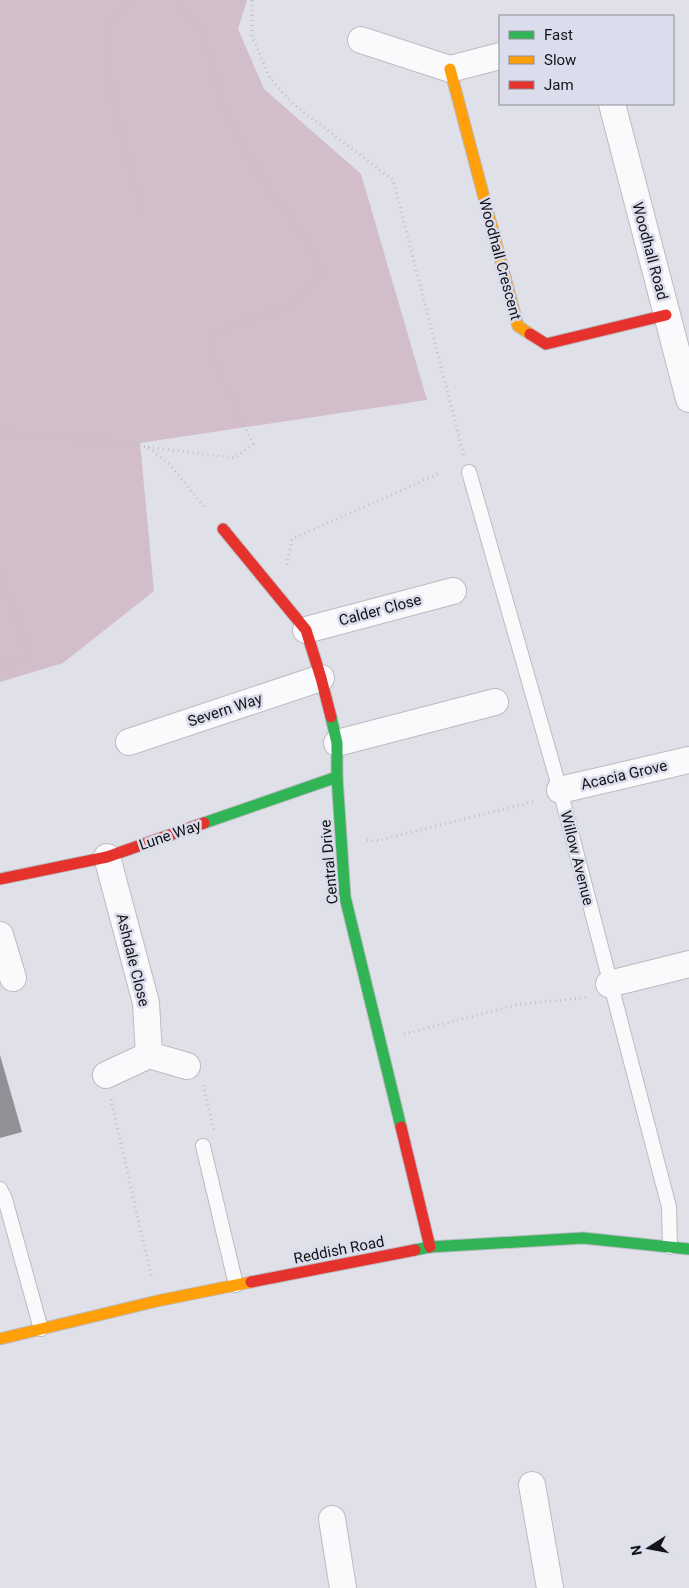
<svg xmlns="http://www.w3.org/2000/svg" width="689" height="1588" font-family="Roboto,sans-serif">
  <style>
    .green { fill: #d2becb }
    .building { fill: #8f9197 }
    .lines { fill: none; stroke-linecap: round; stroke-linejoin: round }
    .lane-casing { stroke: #bbbbc1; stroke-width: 16 }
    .street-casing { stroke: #bbbbc1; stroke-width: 28 }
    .fast-casing { stroke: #bbbbc1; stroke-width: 13 }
    .slow-casing { stroke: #bbbbc1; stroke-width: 13 }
    .jam-casing { stroke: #bbbbc1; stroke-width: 13 }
    .path { stroke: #c1c1c3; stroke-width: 3; stroke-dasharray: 1 4; stroke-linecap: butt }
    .lane { stroke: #fafafc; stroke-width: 14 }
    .street { stroke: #fafafc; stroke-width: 26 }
    .fast { stroke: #30b455; stroke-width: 11 }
    .slow { stroke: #ff9f0a; stroke-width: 11 }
    .jam { stroke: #e5322d; stroke-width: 11 }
    .labels { text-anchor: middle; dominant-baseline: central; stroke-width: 5; stroke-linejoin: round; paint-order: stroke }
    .street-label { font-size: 15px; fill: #121217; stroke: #dcddec }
  </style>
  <rect width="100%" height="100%" fill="#e0e0e8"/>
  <path class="green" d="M0,0h247l-9,29 26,60 97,85 66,226 -287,43 14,148 -91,72 -63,19z"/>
  <path class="building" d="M0,1055l22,77 -22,6z"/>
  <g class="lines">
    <g class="lane-casing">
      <g id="lane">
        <path d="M469,472l91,318 109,417 1,40"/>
        <path d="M203,1146l33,139"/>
        <path d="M0,1189l5,10 36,130"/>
      </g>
    </g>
    <g class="street-casing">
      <g id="street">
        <path d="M361,40l89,29 50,-13"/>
        <path d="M612,104l77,295"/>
        <path d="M306,630l147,-39"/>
        <path d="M129,742l192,-64"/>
        <path d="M337,743l158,-41"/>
        <path d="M560,790l129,-30"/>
        <path d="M107,857l39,146 3,52 38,11"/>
        <path d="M0,935l13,43"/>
        <path d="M609,984l80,-20"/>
        <path d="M106,1075l43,-20"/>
        <path d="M532,1485l18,103"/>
        <path d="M332,1519l11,69"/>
      </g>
    </g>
    <g class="fast-casing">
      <g id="fast">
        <path d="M331,717l6,26v34l8,120 56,230"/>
        <path d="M204,823l133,-46"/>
        <path d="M415,1250l15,-3 153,-9 106,11"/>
      </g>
    </g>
    <g class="slow-casing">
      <g id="slow">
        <path d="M450,69l68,257 12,8"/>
        <path d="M0,1339l157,-38 94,-19"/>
      </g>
    </g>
    <g class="jam-casing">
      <g id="jam">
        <path d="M530,334l16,10 120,-29"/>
        <path d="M223,529l83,101 15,48 10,39"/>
        <path d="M0,879l107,-22 97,-34"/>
        <path d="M401,1127l29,120"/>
        <path d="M251,1282l164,-32"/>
      </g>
    </g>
    <g class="path">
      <path d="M129,0l-20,27v35l5,48 29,101"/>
      <path d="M252,0v36l18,42 22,25 101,77 71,276"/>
      <path d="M0,431l61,7 50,3 37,6 22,18 36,44"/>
      <path d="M148,447l87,11 18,-14 -38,-80 -4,-31 86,-31 26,-27 -26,-49 -37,-51 -34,-60 -23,-81 -26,-34"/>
      <path d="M287,565l5,-26 146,-65"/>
      <path d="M0,573l29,83 -29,10"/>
      <path d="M367,840l9,1 160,-40"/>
      <path d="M404,1034l111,-29 74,-8"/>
      <path d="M203,1085l11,46"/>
      <path d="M111,1099l40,177"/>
    </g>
    <use href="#lane" class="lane"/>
    <use href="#street" class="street"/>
    <use href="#fast" class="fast"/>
    <use href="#slow" class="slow"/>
    <use href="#jam" class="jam"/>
  </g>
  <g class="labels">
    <g class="street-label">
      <text transform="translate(650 251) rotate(75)">Woodhall Road</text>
      <text transform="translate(500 259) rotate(75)">Woodhall Crescent</text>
      <text transform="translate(380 610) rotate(-15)">Calder Close</text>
      <text transform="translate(225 710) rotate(-18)">Severn Way</text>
      <text transform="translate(624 775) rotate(-13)">Acacia Grove</text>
      <text transform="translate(170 835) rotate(-19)">Lune Way</text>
      <text transform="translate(577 858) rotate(76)">Willow Avenue</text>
      <text transform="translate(329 862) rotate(-95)">Central Drive</text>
      <text transform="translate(133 960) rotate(76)">Ashdale Close</text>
      <text transform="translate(339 1250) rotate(-11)">Reddish Road</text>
    </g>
  </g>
  <rect x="499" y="15" width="175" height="90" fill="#dcddec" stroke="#8b8c97"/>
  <rect x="509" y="31" width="25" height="8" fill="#30b455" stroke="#8b8c97"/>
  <text x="544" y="40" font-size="15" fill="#121217">Fast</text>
  <rect x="509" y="56" width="25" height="8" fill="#ff9f0a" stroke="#8b8c97"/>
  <text x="544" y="65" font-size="15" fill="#121217">Slow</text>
  <rect x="509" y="81" width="25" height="8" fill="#e5322d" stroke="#8b8c97"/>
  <text x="544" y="90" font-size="15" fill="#121217">Jam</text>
  <g transform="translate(649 1548) rotate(259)" stroke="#dcddec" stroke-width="4" paint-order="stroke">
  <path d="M0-4L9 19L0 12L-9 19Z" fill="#121217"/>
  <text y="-8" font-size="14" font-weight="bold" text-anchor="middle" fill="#121217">N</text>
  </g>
</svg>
